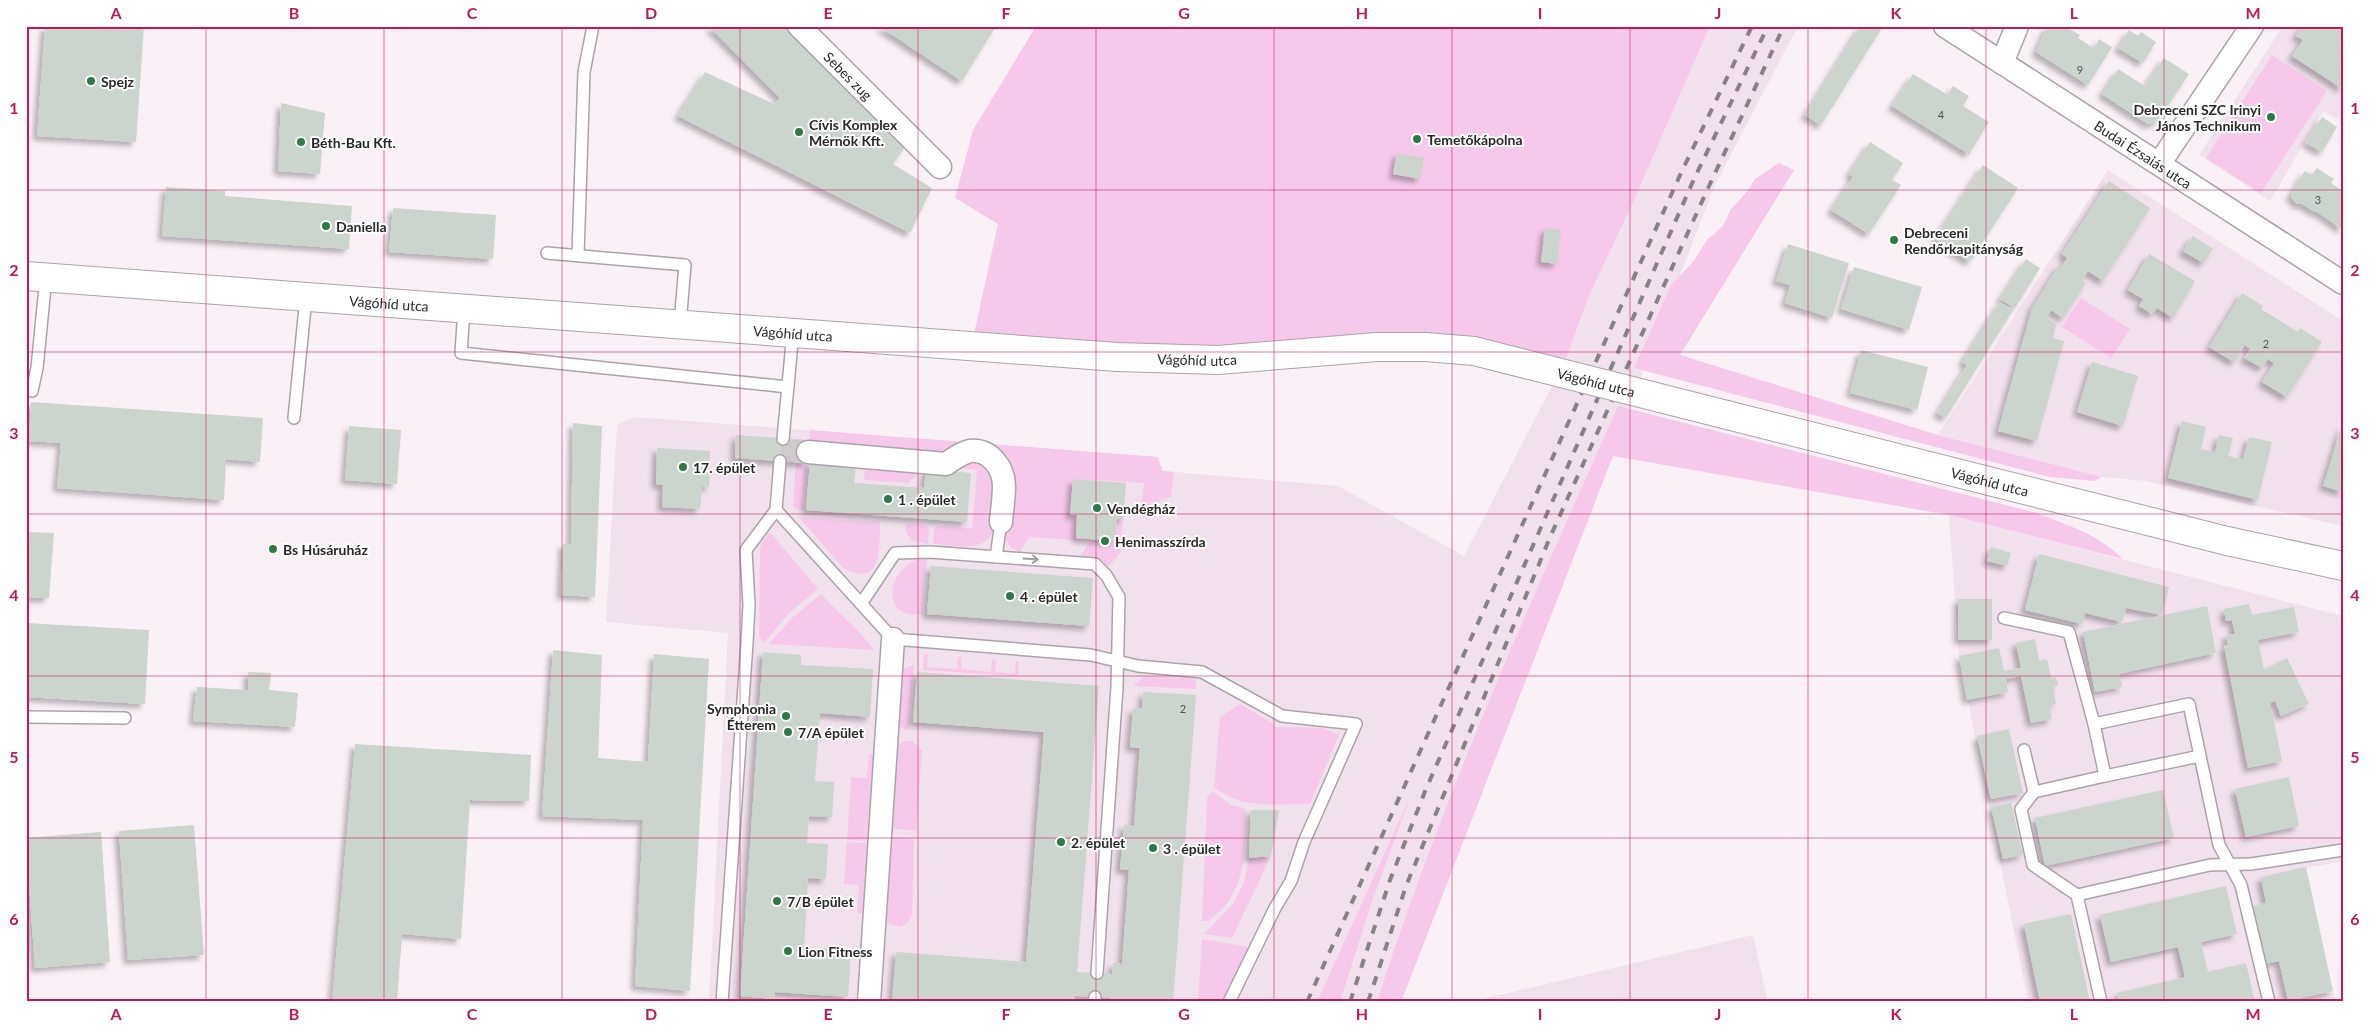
<svg xmlns="http://www.w3.org/2000/svg" width="2369" height="1028" font-family="Lato,sans-serif">
  <style>
    .built { fill: #f0e1ec }
    .green { fill: #f6c9ea }
    .building { fill: #cbd4cd; filter: url(#shadow) }
    .lines { fill: none; stroke-linecap: round; stroke-linejoin: round }
    .street-tunnel { stroke: #d0c9ce; stroke-width: 22; stroke-dasharray: 22 11; stroke-linecap: butt }
    .lane-casing { stroke: #aba3a9; stroke-width: 14 }
    .street-casing { stroke: #aba3a9; stroke-width: 25 }
    .secondary-casing { stroke: #aba3a9; stroke-width: 30 }
    .lane { stroke: #fff; stroke-width: 11 }
    .street { stroke: #fff; stroke-width: 22 }
    .secondary { stroke: #fff; stroke-width: 28 }
    .rail { stroke: #888286; stroke-width: 4; stroke-dasharray: 9 9; stroke-linecap: butt }
    .secondary-bridge-casing { stroke: #aba3a9; stroke-width: 30; stroke-linecap: butt }
    .secondary-bridge { stroke: #fff; stroke-width: 28 }
    .oneway { stroke: #9f9e9f }
    .grid { fill: none; stroke: #c2185b; stroke-width: 1; stroke-opacity: 0.55 }
    .poi-dot { fill: #2d7948; stroke: #fff; stroke-width: 2 }
    .labels { text-anchor: middle; dominant-baseline: central; stroke-width: 4; stroke-linejoin: round; paint-order: stroke }
    .number-label { font-size: 11px; fill: #525252 }
    .street-label { font-size: 14px; fill: #2a2729; stroke: #fff }
    .poi-label { font-size: 14px; font-weight: bold; fill: #2a2729; stroke: #fff; text-anchor: start }
    .neatline { fill: none; stroke: #c2185b; stroke-width: 2 }
    .grid-label { font-size: 16px; text-anchor: middle; font-weight: bold; fill: #c2185b }
  </style>
  <defs>
    <filter id="shadow"><feDropShadow dx="-4.5" dy="4.5" stdDeviation="2.5" flood-color="#0004"/></filter>
  </defs>
  <rect width="100%" height="100%" fill="#faf1f7"/>
  <g class="built">
    <path d="M1710,26h88l-84,161 -313,815h-692l19,-369 -122,-11 11,-197 18,-8 523,40 5,14 175,15 126,70 102,-197 23,-63 43,-91z"/>
    <path d="M2283,26h60v96l-20,-11 -53,90 -71,-46z"/>
    <path d="M2108,170l235,151v205l-197,-45 -44,-4 -164,-42z"/>
    <path d="M1949,515l394,101v245l-37,7 29,134h-307l-69,-346z"/>
    <path d="M1753,935l15,67h-298z"/>
  </g>
  <g class="green">
    <path d="M1036,26h674l-78,179 -43,91 -23,63 -90,-19 -259,7 -121,-1 -122,-12 24,-110 -43,-26 18,-68z"/>
    <path d="M2272,55l55,36 -66,102 -55,-35z"/>
    <path d="M1779,163l15,7 -114,185 258,80 164,42 -8,4 -44,-4 -416,-109 37,-83 22,-23 14,-22 16,-14 8,-17 13,-14 11,-16z"/>
    <path d="M2081,298l49,31 -19,29 -49,-31z"/>
    <path d="M1618,406l419,107c31,12 62,22 86,46l-174,-44 -336,-59 -212,546h-24c65,-204 154,-401 241,-596z"/>
    <path d="M810,430l348,27 4,14 12,1 -3,25 -10,3 -12,13h-9l4,-30 -71,-4 -3,35 7,1 -1,23 39,3 2,-22h6l-2,33 -12,14 -28,-11 9,-14 -61,-4 -9,15 -10,-5 -5,-9 2,-70 -57,-15 -141,-7z"/>
    <path d="M971,457l25,16 -2,57c-10,24 -40,15 -61,14l1,-15 3,-3 35,2 5,-58 -25,-3z"/>
    <path d="M796,463l11,1 -4,46 -7,-1 -3,-4z"/>
    <path d="M865,466l58,4 -15,13 -44,-3z"/>
    <path d="M799,517l81,5c-1,26 4,67 -37,46z"/>
    <path d="M905,524l20,1 4,3 -1,16 -17,-4 -5,-8z"/>
    <path d="M770,532l48,57 -29,24 -24,29 -6,-5 1,-88 2,-7z"/>
    <path d="M927,557l-4,57c-46,7 -37,-51 4,-57z"/>
    <path d="M821,594c17,19 38,35 53,56l-105,-6 23,-26z"/>
    <path d="M924,654h4l-1,13 30,2 1,-12h4l-1,12 30,3 1,-13 4,1 -1,12 20,2 1,-13h3l-1,15 -95,-6z"/>
    <path d="M914,665l-5,65 -6,-1 -6,-5 3,-54z"/>
    <path d="M1145,676l44,2 7,3v8l-63,-3z"/>
    <path d="M1240,704l32,19 3,4 48,1 16,7 -29,69c-34,0 -68,6 -96,-17l6,-70z"/>
    <path d="M905,741h7l10,10 -6,80 -27,-3 5,-75 4,-8z"/>
    <path d="M869,754h5l-6,87 -21,-1 4,-63 16,1z"/>
    <path d="M1212,791l19,14 15,4c-1,32 1,66 -18,93 -5,8 -13,12 -19,19h-7l5,-123z"/>
    <path d="M1411,795l-39,106 -32,101h-23z"/>
    <path d="M888,837l26,2 -2,76 -4,7 -7,5 -12,-3 -5,-7z"/>
    <path d="M847,842l21,1 -5,70h-6l2,-28 -15,-1z"/>
    <path d="M1271,856l-39,82 -28,-4 29,-30 11,-21 5,-25z"/>
    <path d="M1202,939l47,8 -24,55h-27z"/>
  </g>
  <g class="building">
    <path d="M45,26h99l-8,116 -99,-6z"/>
    <path d="M709,26h76l120,121 -12,17 39,24 -22,45 -232,-117 27,-44 69,32 6,-6z"/>
    <path d="M879,26h117l-34,55z"/>
    <path d="M1860,26h23l-62,99 -16,-10z"/>
    <path d="M2047,26h17l16,9 -2,3 16,10 5,-9 13,8 -24,38 -52,-33z"/>
    <path d="M2302,26h41v13l-3,5 3,1v44l-51,-33 11,-16 -7,-4z"/>
    <path d="M2129,30l9,6 3,-4 15,10 -13,21 -25,-15z"/>
    <path d="M2164,58l25,16 -32,48 -9,2 -46,-30 16,-25 27,17z"/>
    <path d="M1913,74l35,21 5,-9 16,10 -6,10 26,16 -20,32 -77,-48z"/>
    <path d="M281,103l44,10 -5,61 -42,-3z"/>
    <path d="M2322,117l15,10 -15,25 -16,-9z"/>
    <path d="M1870,142l33,21 -11,17 9,5 -32,49 -38,-24 22,-33 -4,-3z"/>
    <path d="M1397,153l27,5 -4,21 -27,-5z"/>
    <path d="M1983,165l35,23 -48,74 -35,-23z"/>
    <path d="M2317,168l17,11 -3,4 12,8v39l-27,-19 -1,1 -13,-8h-5l-6,-7v-3l14,-23 7,4z"/>
    <path d="M2109,181l41,27 -47,73 -15,-10 -6,10 4,2 -23,35 -12,-8 -4,8 9,6 -3,14 11,3 -27,100 -39,-10 34,-123 27,-43 2,2 6,-9 -5,-4z"/>
    <path d="M166,187l59,4v5l127,10 -3,43 -187,-13z"/>
    <path d="M393,208l103,7 -3,44 -104,-7z"/>
    <path d="M1545,228l16,2 -4,34 -16,-2z"/>
    <path d="M2193,236l20,13 -10,14 -20,-12z"/>
    <path d="M1788,244l61,19 -17,55 -47,-15 5,-18 -14,-4z"/>
    <path d="M2149,254l46,27 -22,37 -16,-10 -5,6 -13,-8 4,-7 -15,-9z"/>
    <path d="M2026,259l14,9 -25,40 -15,-9z"/>
    <path d="M1854,267l68,20 -13,43 -68,-21z"/>
    <path d="M2242,293l21,13 -2,3 37,23 2,-4 22,14 -35,55 -25,-15 12,-19 -6,-4 -6,9 -18,-10 6,-9 -5,-4 -11,17 -25,-15z"/>
    <path d="M2000,302l13,8 -67,108 -9,-5 30,-48 -5,-3z"/>
    <path d="M1861,350l67,17 -11,43 -67,-17z"/>
    <path d="M2092,362l46,14 -15,50 -46,-14z"/>
    <path d="M31,402l232,16 -3,44 -34,-3 -2,41 -167,-12 4,-45 -32,-2z"/>
    <path d="M2182,421l24,6 -5,22 14,3 4,-17 14,3 -5,18 15,3 6,-22 23,5 -14,58 -90,-22z"/>
    <path d="M573,423l29,3 -7,171 -34,-2 2,-51h8z"/>
    <path d="M2342,425h1v67l-20,-6z"/>
    <path d="M349,426l52,4 -4,54 -52,-4z"/>
    <path d="M736,435l72,5 -1,23 -72,-5z"/>
    <path d="M657,448l53,3 -1,36h-7l-2,22 -38,-2 1,-22 -7,-1z"/>
    <path d="M810,461l46,4 -2,18 70,5 2,-19 45,4 -4,49 -161,-12z"/>
    <path d="M1073,479l53,4 -3,36h-6l-2,22 -39,-3 1,-23h-7z"/>
    <path d="M26,532l28,1 -5,65h-23z"/>
    <path d="M1991,547l20,6 -4,13 -20,-5z"/>
    <path d="M2039,554l130,33 -7,28 -36,-7 -4,14 -37,-9 -3,11 -57,-14z"/>
    <path d="M931,566l162,12 -4,48 -162,-12z"/>
    <rect x="1958" y="599" width="34" height="41"/>
    <path d="M2249,604l3,11 42,-8 5,25 -41,8 6,30 23,-12 22,46 -28,12 -6,-15 -5,2 12,58 -34,7 -24,-122 4,-1 -2,-10 9,-1 -3,-14 -6,1 -2,-12z"/>
    <path d="M2207,606l9,47 -97,21 3,13 -27,5 -12,-60z"/>
    <path d="M26,623l123,7 -4,74 -119,-7z"/>
    <path d="M2035,639l4,22 8,-2 4,19 5,-1 2,8 -5,1 3,18 -7,1 3,14 -21,4 -10,-47 -15,3 2,13 -41,8 -8,-44 40,-8 5,23 17,-3 -5,-25z"/>
    <path d="M553,650l49,5 -4,103 50,4 6,-108 55,5 -19,332 -55,-5 8,-166 -101,-4z"/>
    <path d="M763,652l38,3v10l72,4 -3,48 -50,-4 -5,68 19,1 -2,35 -23,-1 -2,27 21,1 -2,35 -18,-1 -4,69 47,3 -3,47 -73,-5 -1,7 -34,-3z"/>
    <path d="M248,672l23,1 -2,17 29,3 -3,34 -102,-6 4,-34 51,3z"/>
    <path d="M917,672l182,14 -22,286 35,2 1,-11 9,1 7,-94 -9,-1 4,-44 10,1 6,-78 -10,-1 3,-39 9,1 1,-17 53,3 -23,307h-63v-4l-35,-2v6h-183l4,-50 130,10 18,-230 -131,-10z"/>
    <path d="M2009,729l14,64 -32,6 -14,-63z"/>
    <path d="M355,744l176,11 -2,46 -59,-1 -9,139 -59,-5 -5,68h-65z"/>
    <path d="M2289,777l10,49 -53,11 -11,-48z"/>
    <path d="M2163,790l11,48 -129,28 -10,-48z"/>
    <path d="M2011,803l12,52 -20,4 -12,-52z"/>
    <path d="M1251,810h28l-8,46 -22,2z"/>
    <path d="M194,825l10,130 -76,5 -9,-129z"/>
    <path d="M101,832l9,130 -75,6 -9,-130z"/>
    <path d="M2306,867l27,124 -45,10 -9,-40 -14,3 -13,-58 14,-3 -5,-26z"/>
    <path d="M2226,886l11,48 -36,8 7,30 38,-9 9,39h-136l-2,-9 68,-16 -7,-30 -67,15 -11,-47z"/>
    <path d="M2071,914l19,88h-50l-16,-78z"/>
  </g>
  <g class="lines">
    <path class="street-tunnel" d="M781,450l27,2"/>
    <g class="lane-casing">
      <g id="lane">
        <path d="M547,253l138,12 -5,59"/>
        <path d="M578,255l6,-183 9,-46"/>
        <path d="M464,309l-3,44 327,34"/>
        <path d="M32,391l5,-23 9,-91"/>
        <path d="M294,418l12,-121"/>
        <path d="M783,439l10,-107"/>
        <path d="M776,510l117,129 198,16 47,11 64,6 80,44 74,8 -52,118 -13,39 -16,27 -46,94"/>
        <path d="M996,557l5,-35"/>
        <path d="M861,604l34,-51 35,-1 165,12 11,11 13,22 -2,90 -20,286"/>
        <path d="M2004,618l65,14 25,92"/>
        <path d="M26,717l99,1"/>
        <path d="M2024,750l10,42"/>
        <path d="M2200,756l-95,20 -11,-52 95,-20 30,141 22,40 28,117"/>
        <path d="M2077,895l133,-30 41,-1 92,-14"/>
        <path d="M722,1002l25,-359 2,-38 -3,-55 30,-40 4,-49"/>
        <path d="M1094,1002l1,-5"/>
        <path d="M2101,1002l-24,-107 -44,-30 -12,-56 13,-17 71,-16"/>
      </g>
    </g>
    <g class="street-casing">
      <g id="street">
        <path id="s1" d="M799,26l141,141"/>
        <path id="s2" d="M1945,26l398,257"/>
        <path d="M2002,63l15,-37"/>
        <path d="M2159,164l93,-138"/>
        <path d="M808,452l138,12c7,-5 15,-11 24,-13 20,-2 34,17 34,35 0,12 -2,24 -3,36"/>
        <path d="M869,1002l24,-363"/>
      </g>
    </g>
    <g class="secondary-casing">
      <g id="secondary">
        <path id="s3" d="M26,276l1091,81 101,3 159,-13h49l48,4"/>
        <path id="s4" d="M1727,415l500,126 116,25"/>
      </g>
    </g>
    <use href="#lane" class="lane"/>
    <use href="#street" class="street"/>
    <use href="#secondary" class="secondary"/>
    <g class="rail">
      <path d="M1307,1002l374,-829 71,-147"/>
      <path d="M1350,1002l40,-122 36,-91 268,-610 74,-153"/>
      <path d="M1368,1002l38,-116 145,-351 158,-349 75,-160"/>
    </g>
    <g class="secondary-bridge-casing">
      <g id="secondary-bridge">
        <path id="s5" d="M1474,351l253,64"/>
      </g>
    </g>
    <use href="#secondary-bridge" class="secondary-bridge"/>
  </g>
  <defs><path id="oneway-shaft" d="M-6 0H5M1.5-3L5.5 0L1.5 3" fill="none" stroke-width="1.6" stroke-linecap="round" stroke-linejoin="round" transform="scale(1.25)"/></defs>
  <use class="oneway" href="#oneway-shaft" transform="translate(1031 559) rotate(4)"/>
  <path class="grid" d="M206,26v976M384,26v976M562,26v976M740,26v976M918,26v976M1096,26v976M1274,26v976M1452,26v976M1630,26v976M1808,26v976M1986,26v976M2164,26v976M26,190h2317M26,352h2317M26,514h2317M26,676h2317M26,838h2317"/>
  <g class="poi-dot">
    <circle cx="91" cy="81" r="5"/>
    <circle cx="2271" cy="117" r="5"/>
    <circle cx="799" cy="132" r="5"/>
    <circle cx="1417" cy="139" r="5"/>
    <circle cx="301" cy="142" r="5"/>
    <circle cx="326" cy="226" r="5"/>
    <circle cx="1894" cy="240" r="5"/>
    <circle cx="683" cy="467" r="5"/>
    <circle cx="888" cy="499" r="5"/>
    <circle cx="1097" cy="508" r="5"/>
    <circle cx="1105" cy="541" r="5"/>
    <circle cx="273" cy="549" r="5"/>
    <circle cx="1010" cy="596" r="5"/>
    <circle cx="786" cy="716" r="5"/>
    <circle cx="788" cy="732" r="5"/>
    <circle cx="1061" cy="842" r="5"/>
    <circle cx="1153" cy="848" r="5"/>
    <circle cx="777" cy="901" r="5"/>
    <circle cx="788" cy="951" r="5"/>
  </g>
  <g class="labels">
    <g class="number-label">
      <text x="2080" y="69">9</text>
      <text x="1941" y="114">4</text>
      <text x="2318" y="199">3</text>
      <text x="2266" y="343">2</text>
      <text x="1183" y="708">2</text>
    </g>
    <g class="street-label">
      <text stroke="none"><textPath href="#s1" startOffset="70">Sebes zug</textPath></text>
      <text stroke="none"><textPath href="#s2" startOffset="236">Budai Ézsaiás utca</textPath></text>
      <text stroke="none"><textPath href="#s3" startOffset="364">Vágóhíd utca</textPath></text>
      <text stroke="none"><textPath href="#s3" startOffset="769">Vágóhíd utca</textPath></text>
      <text stroke="none"><textPath href="#s3" startOffset="1174">Vágóhíd utca</textPath></text>
      <text stroke="none"><textPath href="#s5" startOffset="126">Vágóhíd utca</textPath></text>
      <text stroke="none"><textPath href="#s4" startOffset="271">Vágóhíd utca</textPath></text>
    </g>
    <g class="poi-label">
      <text x="101" y="81">Spejz</text>
      <text x="2261" y="109" text-anchor="end">Debreceni SZC Irinyi<tspan x="2261" dy="16">János Technikum</tspan></text>
      <text x="809" y="124">Cívis Komplex<tspan x="809" dy="16">Mérnök Kft.</tspan></text>
      <text x="1427" y="139">Temetőkápolna</text>
      <text x="311" y="142">Béth-Bau Kft.</text>
      <text x="336" y="226">Daniella</text>
      <text x="1904" y="232">Debreceni<tspan x="1904" dy="16">Rendőrkapitányság</tspan></text>
      <text x="693" y="467">17. épület</text>
      <text x="898" y="499">1 . épület</text>
      <text x="1107" y="508">Vendégház</text>
      <text x="1115" y="541">Henimasszírda</text>
      <text x="283" y="549">Bs Húsáruház</text>
      <text x="1020" y="596">4 . épület</text>
      <text x="776" y="708" text-anchor="end">Symphonia<tspan x="776" dy="16">Étterem</tspan></text>
      <text x="798" y="732">7/A épület</text>
      <text x="1071" y="842">2. épület</text>
      <text x="1163" y="848">3 . épület</text>
      <text x="787" y="901">7/B épület</text>
      <text x="798" y="951">Lion Fitness</text>
    </g>
  </g>
  <rect width="2369" height="1028" fill="none" stroke="#ffffff" stroke-width="55"/>
  <rect x="28" y="28" width="2314" height="972" class="neatline"/>
  <g class="grid-label">
    <text x="116" y="19">A</text>
    <text x="294" y="19">B</text>
    <text x="472" y="19">C</text>
    <text x="651" y="19">D</text>
    <text x="828" y="19">E</text>
    <text x="1006" y="19">F</text>
    <text x="1184" y="19">G</text>
    <text x="1362" y="19">H</text>
    <text x="1540" y="19">I</text>
    <text x="1718" y="19">J</text>
    <text x="1896" y="19">K</text>
    <text x="2074" y="19">L</text>
    <text x="2253" y="19">M</text>
    <text x="14" y="114">1</text>
    <text x="2355" y="114">1</text>
    <text x="14" y="276">2</text>
    <text x="2355" y="276">2</text>
    <text x="14" y="439">3</text>
    <text x="2355" y="439">3</text>
    <text x="14" y="601">4</text>
    <text x="2355" y="601">4</text>
    <text x="14" y="763">5</text>
    <text x="2355" y="763">5</text>
    <text x="14" y="925">6</text>
    <text x="2355" y="925">6</text>
    <text x="116" y="1020">A</text>
    <text x="294" y="1020">B</text>
    <text x="472" y="1020">C</text>
    <text x="651" y="1020">D</text>
    <text x="828" y="1020">E</text>
    <text x="1006" y="1020">F</text>
    <text x="1184" y="1020">G</text>
    <text x="1362" y="1020">H</text>
    <text x="1540" y="1020">I</text>
    <text x="1718" y="1020">J</text>
    <text x="1896" y="1020">K</text>
    <text x="2074" y="1020">L</text>
    <text x="2253" y="1020">M</text>
  </g>
</svg>
